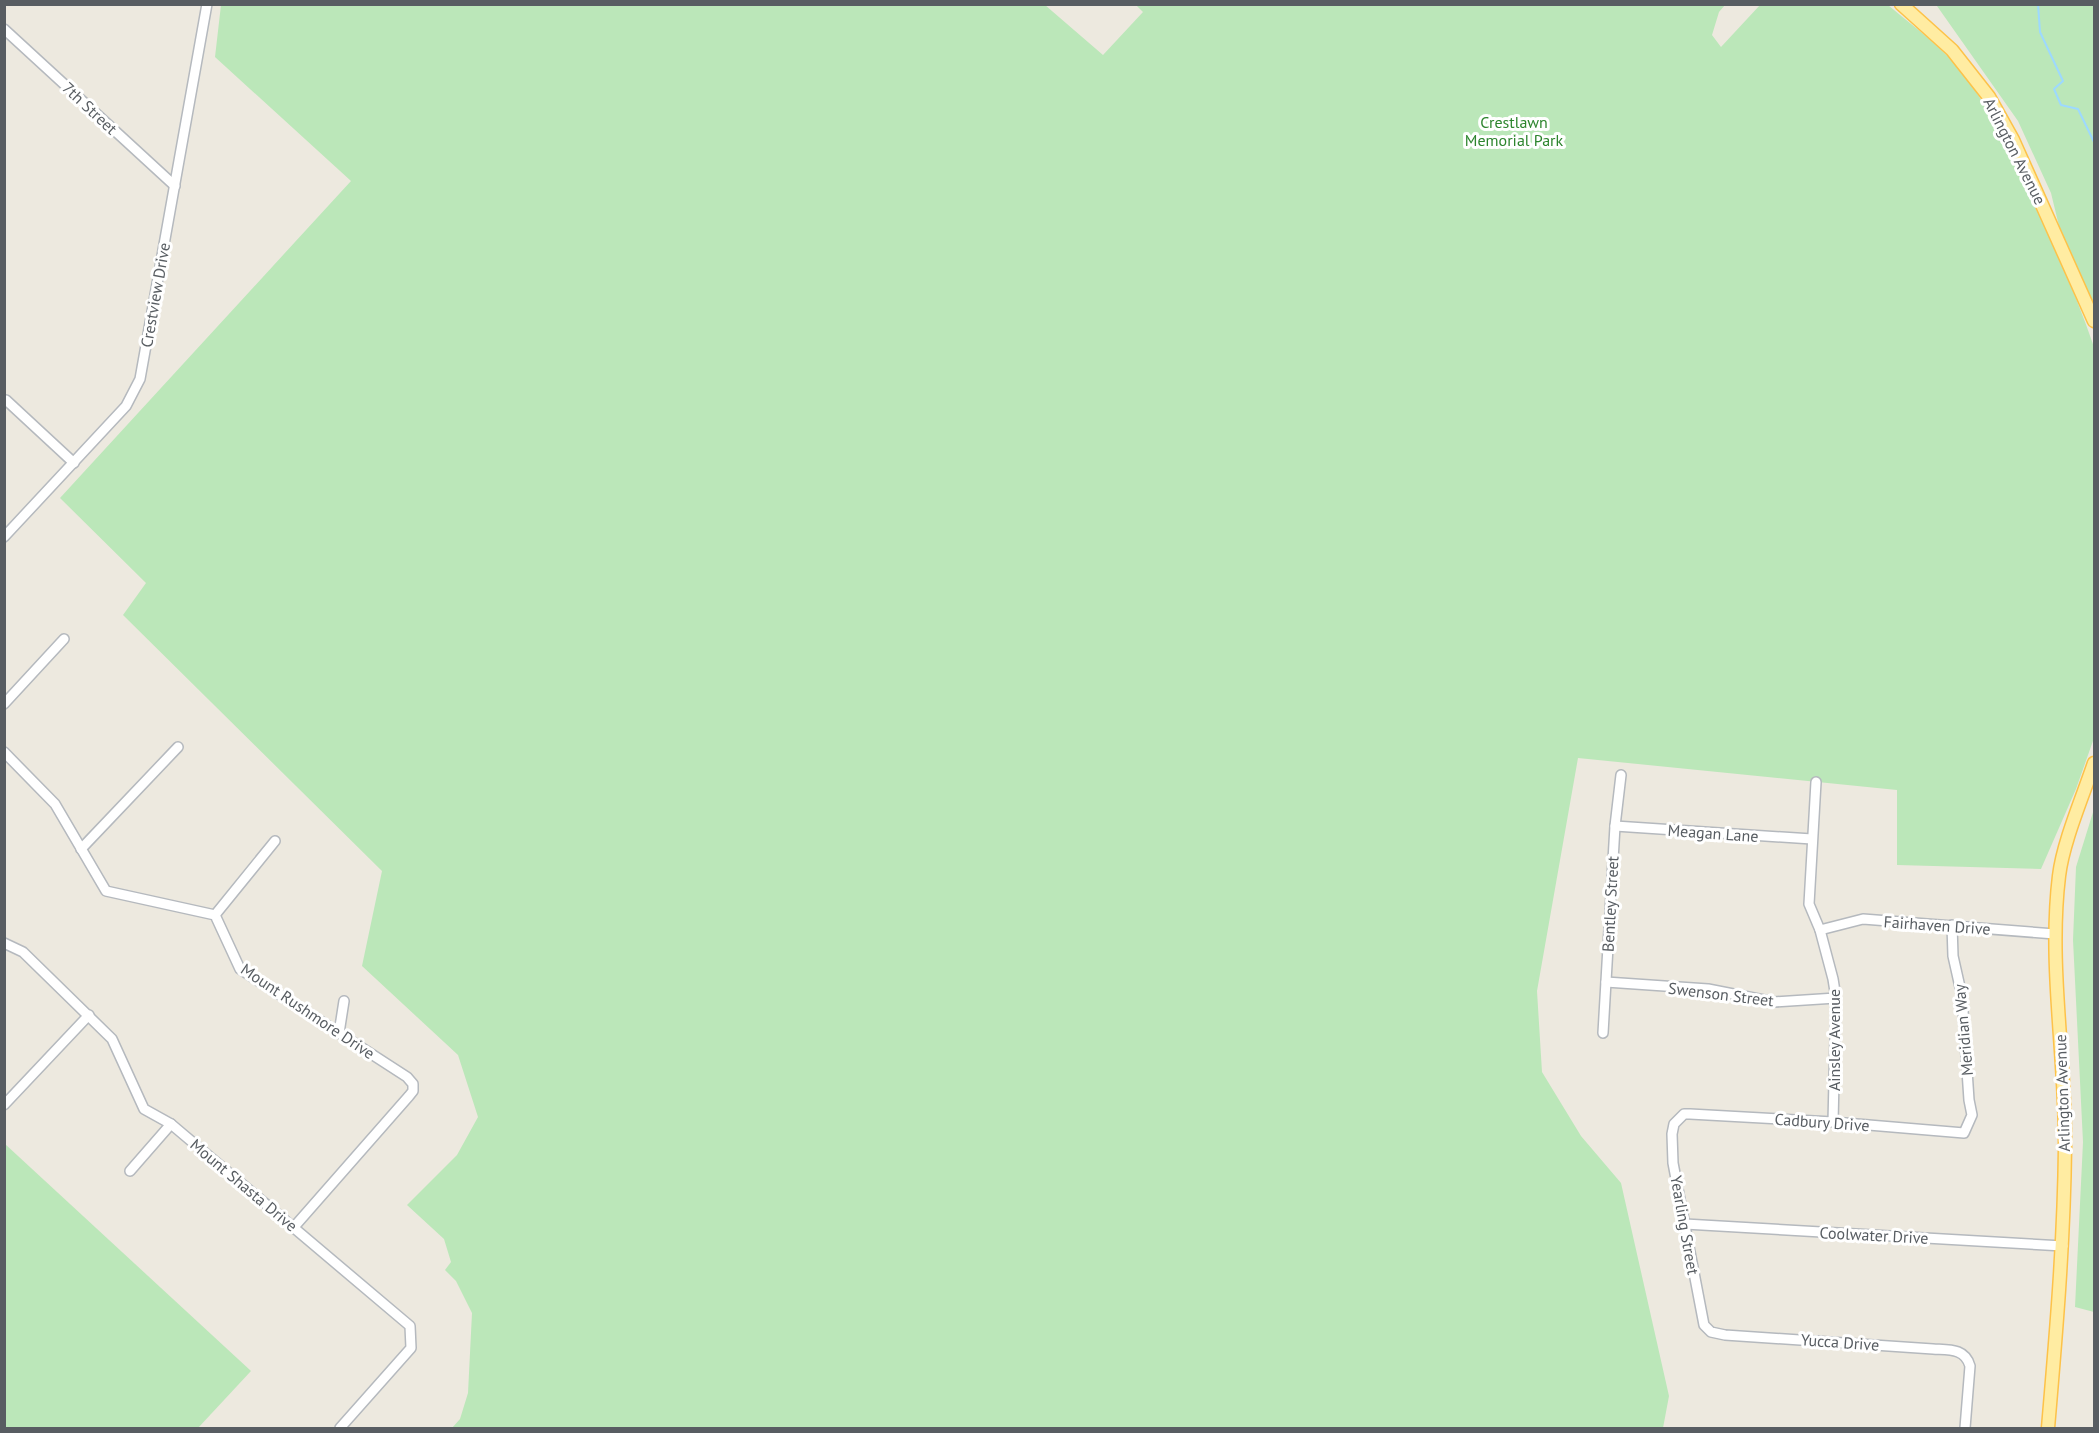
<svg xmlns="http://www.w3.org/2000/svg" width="2099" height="1433" font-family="'PT Sans',sans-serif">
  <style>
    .green { fill: #bbe7b9 }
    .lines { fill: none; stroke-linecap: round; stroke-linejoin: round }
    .stream { stroke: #9dd9ff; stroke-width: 2 }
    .minor-casing { stroke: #b5b9be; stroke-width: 12 }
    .major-casing { stroke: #fdc249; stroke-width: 15 }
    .minor { stroke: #fff; stroke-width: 9 }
    .major { stroke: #ffeca2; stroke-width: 12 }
    .labels { text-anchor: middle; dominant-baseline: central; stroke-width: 6; stroke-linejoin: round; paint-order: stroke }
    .street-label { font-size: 16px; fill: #585d62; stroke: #fff }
    .park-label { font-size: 16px; fill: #2d852e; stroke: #fff }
  </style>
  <rect width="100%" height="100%" fill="#ede9df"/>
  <g class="green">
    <path d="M1938,4l156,1v303l-35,-82 -8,-33 -33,-72 -81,-115z"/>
    <path d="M221,5h824l58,50 40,-43 -7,-7h589l-6,7 -7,23 9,12 39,-42h128c26,22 56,43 77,71 22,29 37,63 53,95 29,57 55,115 76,176v391l-18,51 -35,80 -144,-4v-75l-319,-32 -41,233 5,81 39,64 40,47 48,213 -6,32h-1211l8,-9 8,-26 4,-80 -16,-32 -11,-11 6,-8 -7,-23 -37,-34 50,-50 21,-38 -20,-62 -96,-89 20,-95 -259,-256 23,-32 -86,-85 291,-317 -136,-124z"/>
    <path d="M2094,809v503l-19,-5 8,-165 -10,-202 3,-73z"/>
    <path d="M5,1144l246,227 -53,57h-193z"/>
  </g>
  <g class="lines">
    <path class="stream" d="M2038,4l2,28 23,49 -9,8 7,16 17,4 16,33"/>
    <g class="minor-casing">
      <g id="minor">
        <path d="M4,29l171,157"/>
        <path d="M6,400l68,63"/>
        <path d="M4,537l122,-131 14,-27 67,-375"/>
        <path d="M4,704l60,-65"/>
        <path d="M4,752l51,52 51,87 109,24 25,54 167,108 6,7v7l-4,5 -115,131"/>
        <path d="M1816,782l-7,122 11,26 13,49 3,19 -3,124"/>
        <path d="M1615,826l197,13"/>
        <path d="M81,849l97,-102"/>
        <path d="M215,915l60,-74"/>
        <path d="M1952,925l1,31 9,40 7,104 3,15 -8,18 -131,-11 -143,-8h-6l-10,10 -2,10 1,29 31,162 7,7 14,3 208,14c16,1 32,-1 37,17l-5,62"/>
        <path d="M1820,930l43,-11 192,15"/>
        <path d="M4,943l19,9 89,87 32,70 27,15 239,202 1,22 -71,80"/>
        <path d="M1606,982l102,7 66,13 62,-4"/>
        <path d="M339,1033l5,-32"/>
        <path d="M1603,1033l12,-207 6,-51"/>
        <path d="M4,1105l85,-90"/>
        <path d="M130,1171l41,-47"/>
        <path d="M1685,1224l378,22"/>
      </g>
    </g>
    <g class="major-casing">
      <g id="major">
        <path d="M1901,4l51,46 37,47 24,43 81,181"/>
        <path d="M2048,1428c8,-93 16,-186 17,-280 1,-91 -17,-182 -6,-272 4,-34 24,-80 35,-113"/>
      </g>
    </g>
    <use href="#minor" class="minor"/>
    <use href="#major" class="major"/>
  </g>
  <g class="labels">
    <g class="street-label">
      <text transform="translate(90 108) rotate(43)">7th Street</text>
      <text transform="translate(2015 151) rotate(63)">Arlington Avenue</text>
      <text transform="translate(155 295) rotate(-80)">Crestview Drive</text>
      <text transform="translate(1713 833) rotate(4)">Meagan Lane</text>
      <text transform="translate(1610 904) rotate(-87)">Bentley Street</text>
      <text transform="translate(1937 925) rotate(4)">Fairhaven Drive</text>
      <text transform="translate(1721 994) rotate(7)">Swenson Street</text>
      <text transform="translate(308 1011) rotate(34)">Mount Rushmore Drive</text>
      <text transform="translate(1963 1030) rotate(-95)">Meridian Way</text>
      <text transform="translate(1834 1040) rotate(-90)">Ainsley Avenue</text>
      <text transform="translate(2062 1093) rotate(-92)">Arlington Avenue</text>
      <text transform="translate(1822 1122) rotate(4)">Cadbury Drive</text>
      <text transform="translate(244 1185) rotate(40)">Mount Shasta Drive</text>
      <text transform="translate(1685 1225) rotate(80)">Yearling Street</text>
      <text transform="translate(1874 1235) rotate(3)">Coolwater Drive</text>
      <text transform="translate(1840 1342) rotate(4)">Yucca Drive</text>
    </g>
    <g class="park-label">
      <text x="1514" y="122">Crestlawn<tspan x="1514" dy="18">Memorial Park</tspan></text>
    </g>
  </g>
  <rect width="2099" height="1433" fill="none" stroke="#585d62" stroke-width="12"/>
</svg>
